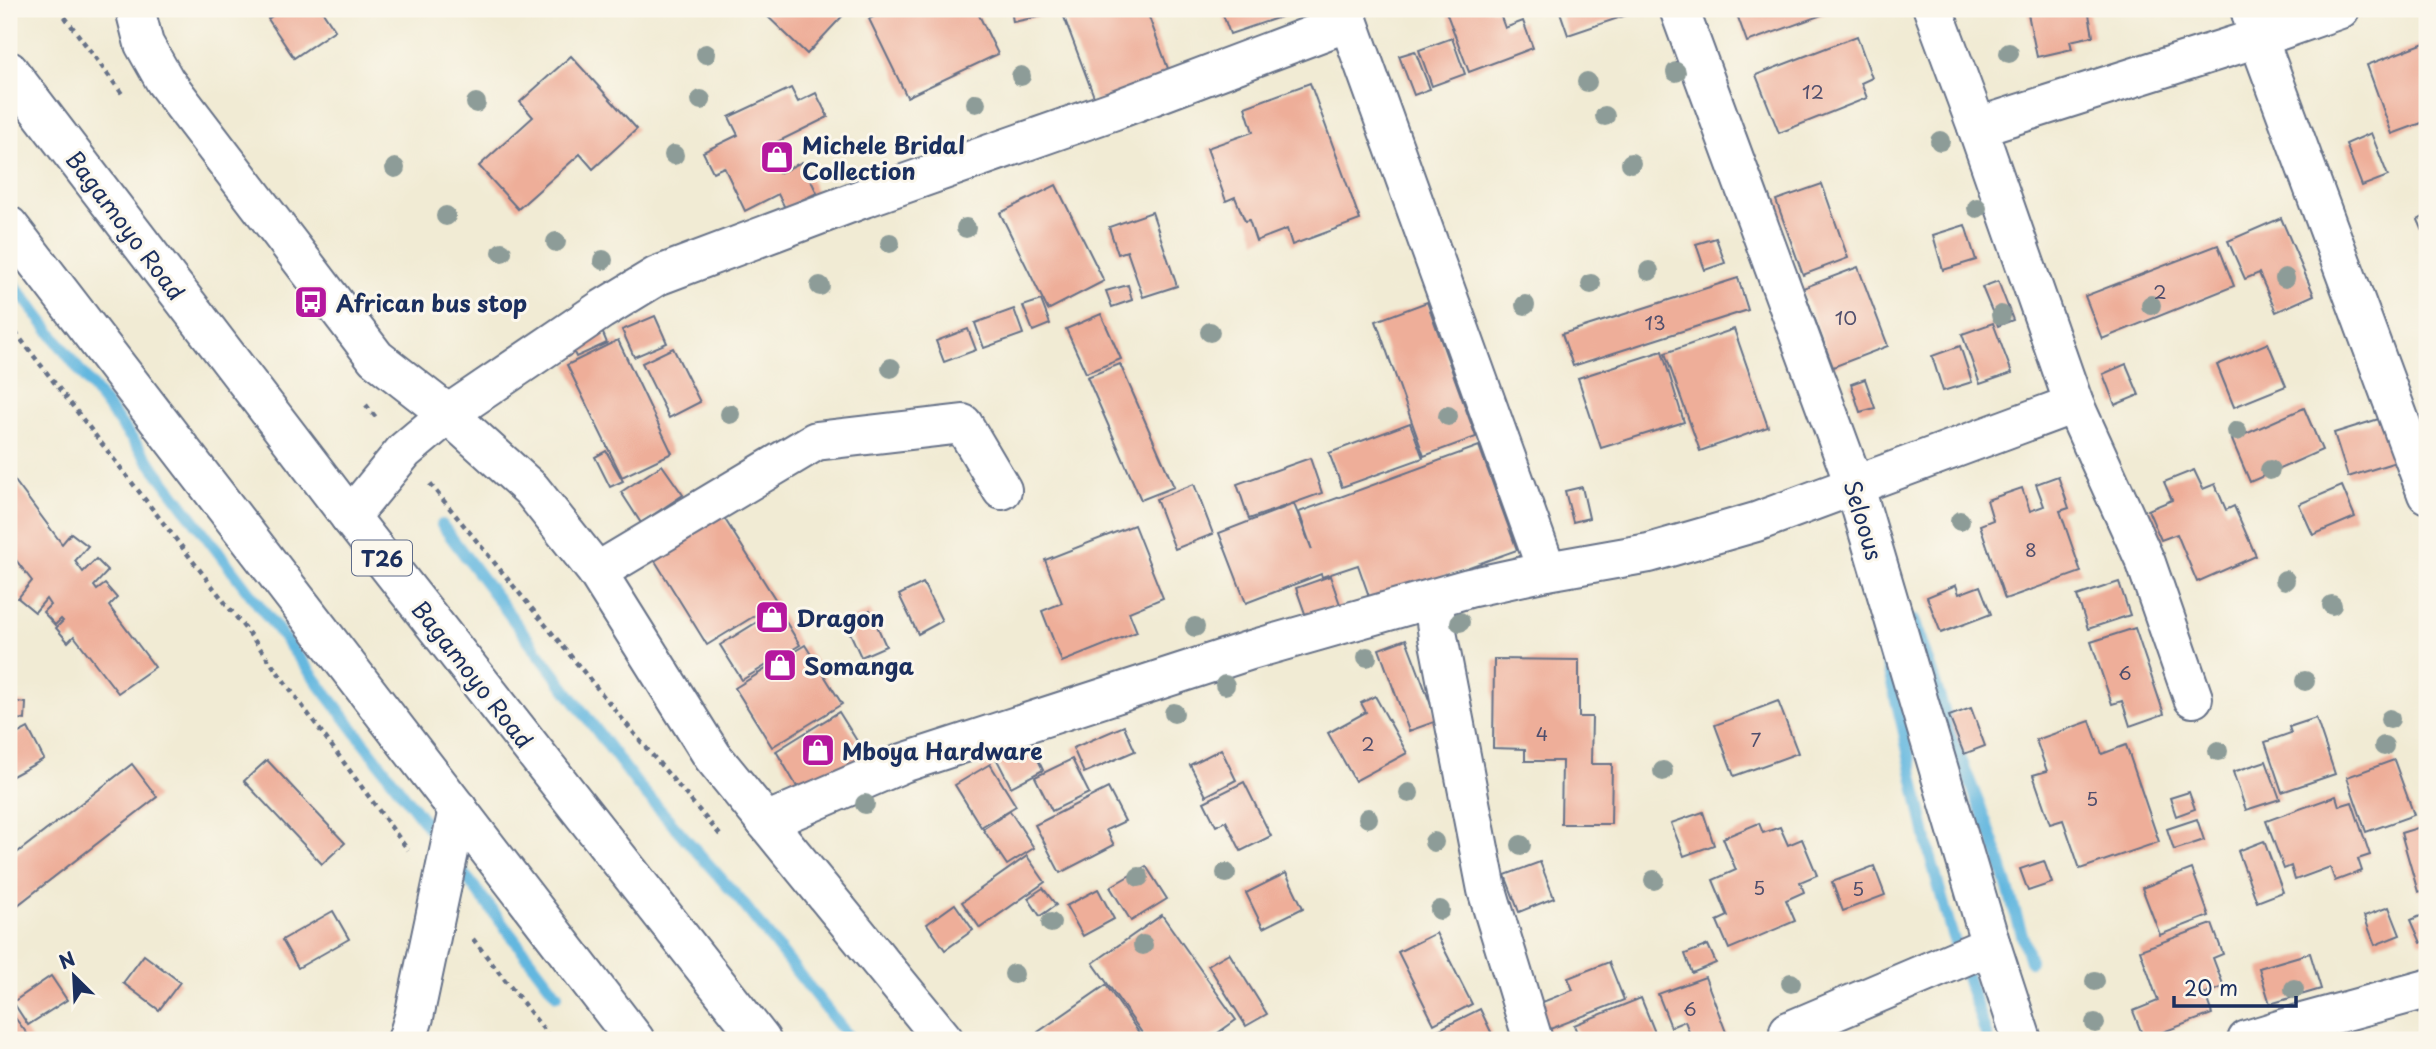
<svg xmlns="http://www.w3.org/2000/svg" width="2436" height="1049" font-family="'Playpen Sans',sans-serif">
  <style>
    .lines { fill: none; stroke-linecap: round; stroke-linejoin: round }
    .stream { stroke: #63b7df; stroke-width: 12 }
    .building { fill: #eeae99 }
    .minor-casing { stroke: #667187; stroke-width: 42 }
    .highway-casing { stroke: #667187; stroke-width: 42 }
    .path { stroke: #667187; stroke-width: 4.5; stroke-dasharray: 5 5; stroke-linecap: butt }
    .minor { stroke: #fff; stroke-width: 38 }
    .highway { stroke: #fff; stroke-width: 38 }
    .tree { fill: #8d9c98 }
    .labels { text-anchor: middle; dominant-baseline: central; stroke-width: 6; stroke-linejoin: round; paint-order: stroke }
    .number-label { font-size: 19px; fill: #504f6d }
    .shield { fill: #fbf7ec; stroke: #5e6b89; stroke-width: 2 }
    .shield-label { font-size: 21px; font-weight: bold; fill: #1b2f5e }
    .poi-label { font-size: 23px; font-weight: bold; fill: #1b2f5e; stroke: #fbf7ec; text-anchor: start }
    .street-label { font-size: 23px; fill: #1b2f5e; stroke: #fbf7ec }
  </style>
  <rect width="100%" height="100%" fill="#fbf7ec"/>
  <filter id="ink" filterUnits="userSpaceOnUse"><feTurbulence type="fractalNoise" baseFrequency=".0143" numOctaves="2"/><feDisplacementMap in="SourceGraphic" scale="14" xChannelSelector="R" yChannelSelector="G"/><feConvolveMatrix kernelMatrix="1 2 1 2 8 2 1 2 1" color-interpolation-filters="sRGB"/></filter>
  <filter id="wash" filterUnits="userSpaceOnUse"><feTurbulence type="fractalNoise" baseFrequency=".00686" numOctaves="4" result="noise"/><feDisplacementMap in="SourceGraphic" scale="28" xChannelSelector="R" yChannelSelector="G"/><feGaussianBlur stdDeviation="1.57" result="paint"/><feColorMatrix in="noise" values="0 0 0 0 0 0 0 0 0 0 0 0 0 0 0 0 0 1.4 0 .05"/><feComposite in="paint" operator="in"/></filter>
  <g filter="url(#wash)">
    <rect width="100%" height="100%" fill="#f1ebd4"/>
    <g class="lines">
      <g class="stream">
        <path d="M9,278l433,567"/>
        <path d="M442,525l195,259 103,116 111,140"/>
        <path d="M1914,620l42,127 38,95 36,119"/>
        <path d="M1881,639l22,89 27,127 21,76 37,109"/>
        <path d="M455,862l102,133"/>
      </g>
    </g>
    <g id="blocks">
      <g class="building">
        <path d="M282,9h39l14,21 -41,28 -26,-39z"/>
        <path d="M766,9h83l-42,45 -44,-42z"/>
        <path d="M890,9h86l22,45 -91,43 -38,-78z"/>
        <path d="M1011,9h36l1,6 -35,7z"/>
        <path d="M1061,9h85l24,65 -74,28z"/>
        <path d="M1221,9h63l2,6 -56,19z"/>
        <path d="M1445,9h53l7,19 18,-7 10,27 -64,24z"/>
        <path d="M1559,9h79l1,2 -71,24z"/>
        <path d="M1735,9h97l1,2 -86,31z"/>
        <path d="M2027,9h61l5,27 -23,5 2,8 -35,8z"/>
        <path d="M1857,36l15,42 -11,5 6,15 -88,35 -23,-58z"/>
        <path d="M1452,38l13,36 -33,12 -13,-36z"/>
        <path d="M2427,42v79l-35,13 -25,-69z"/>
        <path d="M1415,51l15,38 -16,6 -15,-39z"/>
        <path d="M571,56l66,73 -44,40 -13,-15 -62,55 -39,-43 54,-49 -13,-15z"/>
        <path d="M1310,83l50,137 -68,25 -5,-16 -31,12 -7,-21 -4,1 -10,-24 -9,4 -19,-53 46,-16 -8,-25z"/>
        <path d="M791,88l7,14 18,-9 12,24 -61,30 12,26 23,-11 15,31 -32,15 -7,-14 -33,17 -21,-44 -11,5 -10,-20 35,-17 -9,-18z"/>
        <path d="M2371,133l17,43 -26,10 -16,-42z"/>
        <path d="M1822,184l26,74 -45,17 -27,-75z"/>
        <path d="M1056,185l48,96 -56,29 -48,-97z"/>
        <path d="M1152,212l25,74 -34,11 -16,-46 -9,3 -9,-27z"/>
        <path d="M2427,215v25l-9,-20z"/>
        <path d="M2281,218l33,77 -38,17 -17,-39 -14,6 -17,-38z"/>
        <path d="M1965,225l11,35 -33,10 -10,-35z"/>
        <path d="M1716,238l9,25 -20,7 -9,-26z"/>
        <path d="M2218,245l16,41 -132,53 -17,-43z"/>
        <path d="M1858,267l30,79 -55,21 -30,-79z"/>
        <path d="M1738,278l10,32 -175,56 -11,-32z"/>
        <path d="M1998,281l15,39 -15,6 -16,-39z"/>
        <path d="M1128,285l4,15 -20,7 -6,-16z"/>
        <path d="M1041,300l9,24 -17,7 -10,-25z"/>
        <path d="M1427,302l49,135 -52,19 -48,-135z"/>
        <path d="M1014,309l9,25 -39,14 -9,-25z"/>
        <path d="M1101,314l20,45 -35,14 -20,-44z"/>
        <path d="M655,316l12,27 -33,14 -12,-27z"/>
        <path d="M1993,323l19,50 -32,11 -18,-50z"/>
        <path d="M600,326l7,17 -31,14 -8,-17z"/>
        <path d="M968,329l8,21 -32,12 -8,-21z"/>
        <path d="M1734,329l34,98 -68,24 -35,-98z"/>
        <path d="M618,340l54,113 -50,24 -55,-112z"/>
        <path d="M2268,343l18,43 -52,21 -17,-42z"/>
        <path d="M1960,346l12,36 -29,9 -11,-35z"/>
        <path d="M673,348l27,54 -31,16 -27,-55z"/>
        <path d="M1662,351l22,71 -83,26 -23,-70z"/>
        <path d="M1120,364l54,123 -33,13 -54,-123z"/>
        <path d="M2126,364l13,31 -24,10 -12,-31z"/>
        <path d="M1865,379l10,29 -15,4 -9,-28z"/>
        <path d="M2304,408l18,42 -72,32 -18,-42z"/>
        <path d="M2385,417l14,44 -51,16 -14,-44z"/>
        <path d="M1410,423l13,35 -81,29 -13,-34z"/>
        <path d="M1479,446l38,104 -146,52 -13,-37 -36,12 -1,-3 -75,29 -27,-70 75,-29 18,46 -13,-38z"/>
        <path d="M606,451l17,30 -13,6 -15,-30z"/>
        <path d="M1310,458l12,35 -73,26 -12,-35z"/>
        <path d="M662,465l21,30 -42,28 -20,-31z"/>
        <path d="M2194,470l9,19 12,-5 11,26 8,-4 22,50 -59,26 -20,-48 -16,6 -13,-30 24,-10 -8,-18z"/>
        <path d="M9,473l53,71 9,-11 17,13 -13,15 8,11 13,-13 12,12 -14,15 3,4 8,-6 12,14 -8,8 46,61 -37,26 -44,-57 -6,6 -12,-14 7,-7 -2,-2 -6,6 -12,-13 7,-7 -4,-6 -11,13 -17,-14 14,-17 -23,-30z"/>
        <path d="M2058,476l11,32 -9,3 21,61 -76,27 -25,-74 13,-5 -6,-20 35,-12 8,23 14,-5 -8,-22z"/>
        <path d="M1194,484l19,50 -38,15 -19,-50z"/>
        <path d="M2342,486l13,31 -42,18 -14,-31z"/>
        <path d="M1582,487l7,31 -16,4 -8,-31z"/>
        <path d="M721,513l56,89 -70,43 -60,-97z"/>
        <path d="M1134,525l29,73 -34,14 8,20 -75,30 -20,-51 20,-8 -17,-43z"/>
        <path d="M1330,576l12,34 -34,12 -12,-34z"/>
        <path d="M2119,582l11,33 -42,14 -11,-33z"/>
        <path d="M923,583l19,38 -24,13 -19,-39z"/>
        <path d="M1956,585l3,9 21,-8 11,28 -50,19 -14,-36z"/>
        <path d="M778,609l22,36 -58,35 -22,-35z"/>
        <path d="M870,610l16,36 -25,11 -16,-35z"/>
        <path d="M2135,628l29,86 -34,12 -8,-25 -10,3 -21,-62z"/>
        <path d="M1406,639l31,82 -28,10 -30,-82z"/>
        <path d="M805,645l37,59 -70,43 -37,-59z"/>
        <path d="M1494,659l85,1v57h13l-1,47h21l-1,60h-50l1,-63h-37v-12l-32,-1z"/>
        <path d="M1375,696l32,57 -52,28 -27,-48 38,-21 -5,-9z"/>
        <path d="M9,701l17,2 -1,17 -16,-2z"/>
        <path d="M1778,701l20,52 -64,23 -19,-51z"/>
        <path d="M1971,708l14,38 -21,8 -15,-38z"/>
        <path d="M839,712l28,45 -64,40 -27,-46z"/>
        <path d="M2316,718l19,56 -53,18 -17,-50 26,-9 -2,-6z"/>
        <path d="M2090,721l12,33 24,-9 33,97 -79,27 -17,-49 -13,4 -17,-49 14,-4 -11,-31z"/>
        <path d="M1124,726l11,25 -51,22 -11,-25z"/>
        <path d="M28,728l16,31 -35,19v-40z"/>
        <path d="M1028,739l15,31 -32,17 -16,-31z"/>
        <path d="M1221,749l15,31 -30,16 -16,-31z"/>
        <path d="M1072,759l17,34 -37,18 -17,-34z"/>
        <path d="M267,760l78,83 -23,21 -78,-83z"/>
        <path d="M2394,760l20,55 -48,17 -19,-55z"/>
        <path d="M2266,761l14,38 -34,11 -13,-38z"/>
        <path d="M132,764l25,33 -143,111 -5,-7v-42z"/>
        <path d="M990,764l26,42 -35,21 -26,-42z"/>
        <path d="M1244,782l27,54 -30,15 -15,-30 -10,5 -12,-24z"/>
        <path d="M1108,788l17,33 -19,9 8,15 -54,28 -25,-48z"/>
        <path d="M2189,792l6,17 -19,7 -6,-18z"/>
        <path d="M2336,796l3,10 13,-4 18,53 -12,4 4,12 -27,10 -5,-14 -35,13 -4,-14 -7,3 -18,-48z"/>
        <path d="M1010,811l24,37 -27,17 -24,-36z"/>
        <path d="M1703,812l11,33 -30,11 -13,-33z"/>
        <path d="M2197,819l7,21 -30,10 -7,-21z"/>
        <path d="M1759,823l4,10 17,-6 8,18 14,-6 15,36 -17,7 4,10 -18,8 9,21 -66,28 -12,-28 11,-5 -15,-36 23,-10 -13,-32z"/>
        <path d="M2427,825v64l-9,3 -17,-59z"/>
        <path d="M2264,841l19,51 -26,10 -19,-51z"/>
        <path d="M1027,856l18,26 -65,46 -18,-26z"/>
        <path d="M2044,861l8,22 -24,8 -8,-22z"/>
        <path d="M1540,862l14,36 -35,14 -14,-37z"/>
        <path d="M1146,866l21,33 -36,22 -21,-34z"/>
        <path d="M1874,866l11,29 -42,16 -11,-29z"/>
        <path d="M2192,869l17,47 -49,19 -18,-47z"/>
        <path d="M1286,873l17,35 -40,20 -17,-35z"/>
        <path d="M1043,888l13,17 -16,11 -12,-18z"/>
        <path d="M1098,889l16,30 -31,17 -17,-30z"/>
        <path d="M955,904l18,26 -28,20 -18,-26z"/>
        <path d="M2389,907l11,28 -25,10 -11,-29z"/>
        <path d="M333,911l16,28 -51,29 -16,-28z"/>
        <path d="M2427,913v27l-6,3 -10,-23z"/>
        <path d="M1162,915l74,105 -28,20h-61l-54,-77z"/>
        <path d="M2212,924l11,30 -10,4 11,29 -19,7 7,20 -68,25 -11,-28 25,-10 -18,-51z"/>
        <path d="M1436,933l36,71 -38,20 -36,-72z"/>
        <path d="M1708,945l8,18 -24,10 -7,-19z"/>
        <path d="M1229,953l38,61 -21,12 -38,-61z"/>
        <path d="M2310,953l11,36 -51,15 -11,-36z"/>
        <path d="M144,955l36,27 -21,28 -36,-27z"/>
        <path d="M1609,962l15,38 -79,31 -10,-26 38,-15 -5,-12z"/>
        <path d="M51,976l16,24 -39,25 -15,-23z"/>
        <path d="M1705,977l24,63h-37l-7,-19 -14,6 -13,-33z"/>
        <path d="M1106,985l38,55h-101l-5,-8z"/>
        <path d="M1641,998l17,42h-78l-6,-15z"/>
        <path d="M1480,1009l12,25 -12,6h-42l-4,-8z"/>
        <path d="M9,1010l23,30h-23z"/>
        <path d="M2346,1033l3,7h-24z"/>
      </g>
    </g>
  </g>
  <g filter="url(#ink)">
    <use href="#blocks" fill-opacity="0" stroke="#667187" stroke-width="2"/>
    <g class="lines">
      <g class="minor-casing">
        <g id="minor">
          <path d="M135,9l9,35 21,37 211,277 72,56 83,75 66,83 116,185 231,283"/>
          <path d="M1344,9l203,562"/>
          <path d="M1679,9l175,475 137,461 31,95"/>
          <path d="M1933,9l44,118 97,277 72,159 47,135"/>
          <path d="M2250,9l8,29 169,456"/>
          <path d="M1977,127l281,-89 82,-29"/>
          <path d="M350,517l54,-66 44,-37 153,-104 56,-34 207,-78 251,-88 233,-88"/>
          <path d="M597,572l219,-131 147,-17 39,66"/>
          <path d="M1433,599l5,38 49,253 46,150"/>
          <path d="M766,822l137,-59 348,-113 218,-62 78,-17 102,-18 107,-31 318,-118"/>
          <path d="M1789,1031l202,-86"/>
          <path d="M407,1040l7,-23 44,-208"/>
          <path d="M2247,1040l55,-17 125,-34"/>
        </g>
      </g>
      <g class="highway-casing">
        <g id="highway">
          <path d="M9,71l341,446 411,523"/>
          <path d="M9,226l626,814"/>
        </g>
      </g>
      <g class="path">
        <path d="M59,9l64,86"/>
        <path d="M9,324l245,316 154,210"/>
        <path d="M366,405l12,15"/>
        <path d="M430,484l212,259 79,93"/>
        <path d="M473,939l79,101"/>
      </g>
      <use href="#minor" class="minor"/>
      <use href="#highway" class="highway"/>
    </g>
    <g class="tree">
      <circle cx="2009" cy="53" r="10"/>
      <circle cx="706" cy="54" r="10"/>
      <circle cx="1676" cy="72" r="10"/>
      <circle cx="1021" cy="76" r="10"/>
      <circle cx="1587" cy="82" r="10"/>
      <circle cx="701" cy="100" r="10"/>
      <circle cx="476" cy="103" r="10"/>
      <circle cx="976" cy="103" r="10"/>
      <circle cx="1605" cy="116" r="10"/>
      <circle cx="1940" cy="141" r="10"/>
      <circle cx="674" cy="155" r="10"/>
      <circle cx="1631" cy="163" r="10"/>
      <circle cx="395" cy="168" r="10"/>
      <circle cx="1977" cy="208" r="10"/>
      <circle cx="446" cy="216" r="10"/>
      <circle cx="966" cy="228" r="10"/>
      <circle cx="556" cy="242" r="10"/>
      <circle cx="890" cy="243" r="10"/>
      <circle cx="502" cy="252" r="10"/>
      <circle cx="603" cy="260" r="10"/>
      <circle cx="1649" cy="271" r="10"/>
      <circle cx="2285" cy="278" r="10"/>
      <circle cx="1591" cy="284" r="10"/>
      <circle cx="820" cy="286" r="10"/>
      <circle cx="1525" cy="305" r="10"/>
      <circle cx="2151" cy="305" r="10"/>
      <circle cx="2001" cy="315" r="10"/>
      <circle cx="1210" cy="332" r="10"/>
      <circle cx="891" cy="368" r="10"/>
      <circle cx="730" cy="414" r="10"/>
      <circle cx="1448" cy="416" r="10"/>
      <circle cx="2237" cy="431" r="10"/>
      <circle cx="2270" cy="470" r="10"/>
      <circle cx="1960" cy="521" r="10"/>
      <circle cx="2285" cy="580" r="10"/>
      <circle cx="2332" cy="605" r="10"/>
      <circle cx="1460" cy="622" r="10"/>
      <circle cx="1195" cy="627" r="10"/>
      <circle cx="1367" cy="657" r="10"/>
      <circle cx="2305" cy="681" r="10"/>
      <circle cx="1225" cy="685" r="10"/>
      <circle cx="1174" cy="713" r="10"/>
      <circle cx="2390" cy="719" r="10"/>
      <circle cx="2384" cy="746" r="10"/>
      <circle cx="2218" cy="751" r="10"/>
      <circle cx="1663" cy="771" r="10"/>
      <circle cx="1409" cy="793" r="10"/>
      <circle cx="865" cy="804" r="10"/>
      <circle cx="1368" cy="818" r="10"/>
      <circle cx="1434" cy="842" r="10"/>
      <circle cx="1521" cy="845" r="10"/>
      <circle cx="1226" cy="873" r="10"/>
      <circle cx="1139" cy="877" r="10"/>
      <circle cx="1654" cy="880" r="10"/>
      <circle cx="1440" cy="910" r="10"/>
      <circle cx="1051" cy="923" r="10"/>
      <circle cx="1143" cy="945" r="10"/>
      <circle cx="1014" cy="974" r="10"/>
      <circle cx="2095" cy="981" r="10"/>
      <circle cx="1791" cy="983" r="10"/>
      <circle cx="2294" cy="989" r="10"/>
      <circle cx="2095" cy="1023" r="10"/>
    </g>
  </g>
  <defs>
    <g id="shop-square" transform="scale(1.75)"><rect x="-9" y="-9" width="18" height="18" rx="4" fill="#b5179e" stroke="#fbf7ec"/><path d="M-5-2.5h2.3a2.7 3.5 0 0 1 5.4 0H5L5.5 6h-11ZM-1.5-2.5h3a1.5 2.3 0 0 0-3 0Z" fill="#fff"/></g>
    <g id="bus-square" transform="scale(1.75)"><rect x="-9" y="-9" width="18" height="18" rx="4" fill="#b5179e" stroke="#fbf7ec"/><path d="M-5-6H5V4H4V6H2V4H-2V6H-4V4H-5ZM-3.5-4V0h7V-4ZM-3.5 1.2v1.5H-2V1.2ZM2 1.2v1.5H3.5V1.2Z" fill="#fff"/></g>
  </defs>
  <g fill-rule="evenodd">
    <use href="#shop-square" x="777" y="157"/>
    <use href="#bus-square" x="311" y="302"/>
    <use href="#shop-square" x="772" y="617"/>
    <use href="#shop-square" x="780" y="665"/>
    <use href="#shop-square" x="818" y="750"/>
  </g>
  <g class="labels">
    <g class="number-label">
      <text x="1813" y="91">12</text>
      <text x="2160" y="291">2</text>
      <text x="1846" y="317">10</text>
      <text x="1655" y="322">13</text>
      <text x="2031" y="549">8</text>
      <text x="2125" y="672">6</text>
      <text x="1542" y="733">4</text>
      <text x="1756" y="739">7</text>
      <text x="1368" y="743">2</text>
      <text x="2092" y="798">5</text>
      <text x="1759" y="887">5</text>
      <text x="1858" y="888">5</text>
      <text x="1690" y="1008">6</text>
    </g>
    <rect class="shield" x="352" y="540.5" width="60" height="35" rx="5"/>
    <g class="shield-label">
      <text x="382" y="558">T26</text>
    </g>
    <g class="poi-label">
      <text x="802" y="144">Michele Bridal<tspan x="802" dy="26">Collection</tspan></text>
      <text x="336" y="302">African bus stop</text>
      <text x="796" y="617">Dragon</text>
      <text x="804" y="665">Somanga</text>
      <text x="842" y="750">Mboya Hardware</text>
    </g>
    <g class="street-label">
      <text transform="translate(126 225) rotate(53)">Bagamoyo Road</text>
      <text transform="translate(1864 520) rotate(73)">Seloous</text>
      <text transform="translate(473 674) rotate(52)">Bagamoyo Road</text>
    </g>
  </g>
  <rect width="2436" height="1049" fill="none" stroke="#fbf7ec" stroke-width="35"/>
  <g transform="translate(74 976) rotate(336)" stroke="#fbf7ec" stroke-width="5" paint-order="stroke">
  <path d="M0-5L12 26L0 18L-12 26Z" fill="#1b2f5e"/>
  <text y="-10" font-size="19" font-weight="bold" text-anchor="middle" fill="#1b2f5e">N</text>
  </g>
  <path d="M2174 996v10h122v-10" fill="none" stroke="#1b2f5e" stroke-width="3.5"/>
  <text x="2184" y="996" font-size="21" fill="#1b2f5e" stroke="#fbf7ec" stroke-width="5" paint-order="stroke">20 m</text>
</svg>
